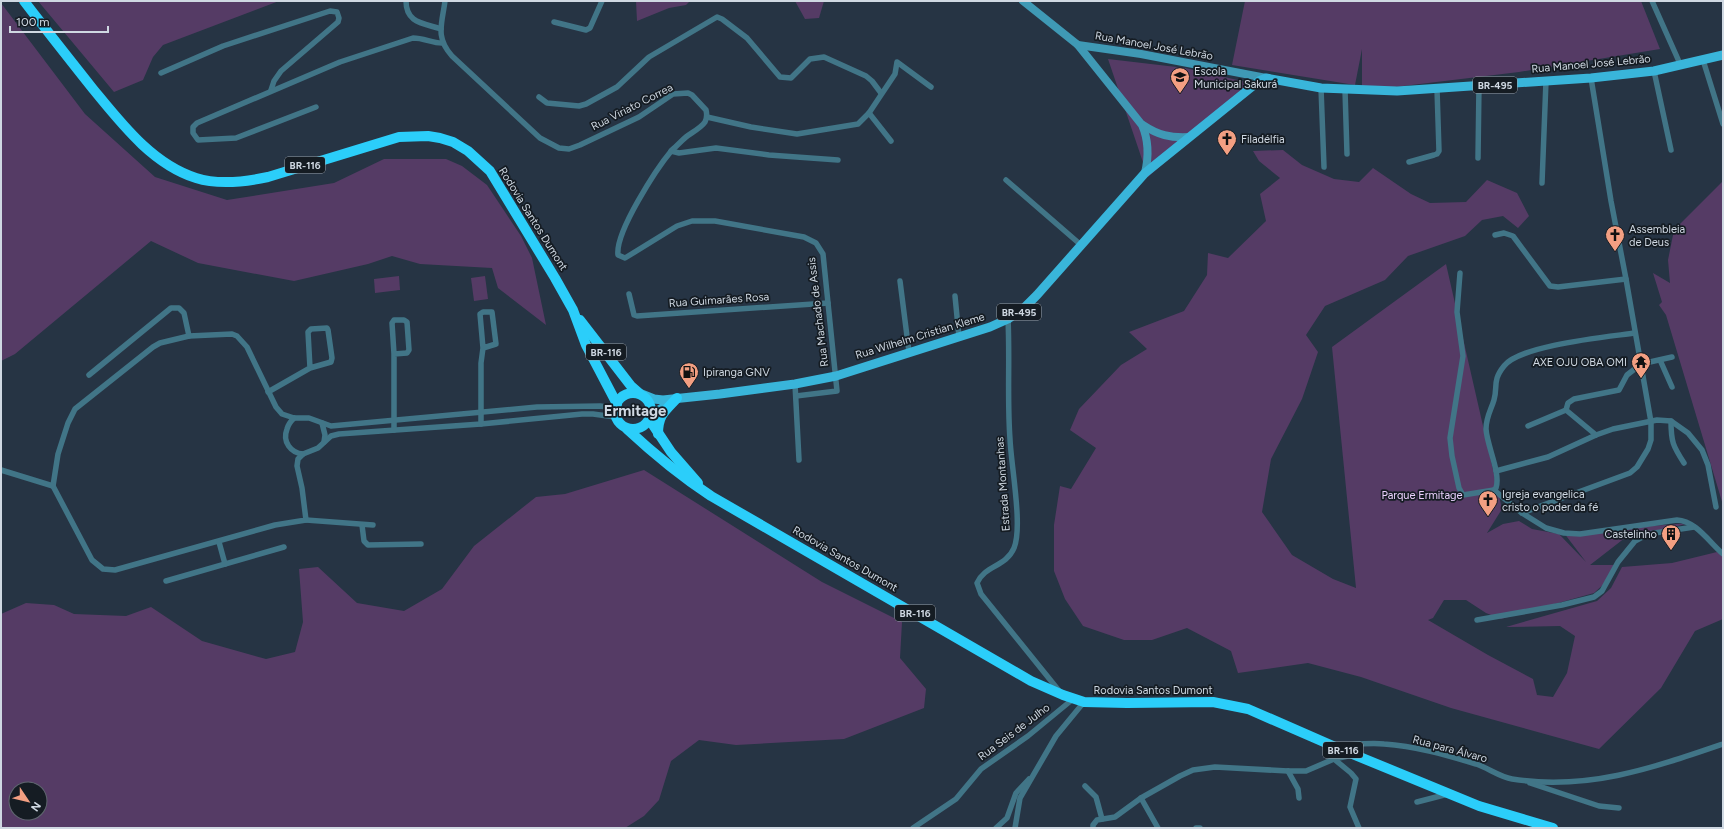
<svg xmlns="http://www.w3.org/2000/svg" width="1724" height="829" font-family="Figtree,sans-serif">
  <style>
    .green { fill: #553b65; fill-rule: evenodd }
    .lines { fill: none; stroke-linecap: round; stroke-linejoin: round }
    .street { stroke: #417587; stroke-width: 5.5 }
    .secondary { stroke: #3f99b5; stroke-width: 8 }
    .primary { stroke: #39b5da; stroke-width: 9 }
    .highway { stroke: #2bcefa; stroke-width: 10 }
    .labels { text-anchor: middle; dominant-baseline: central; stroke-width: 3.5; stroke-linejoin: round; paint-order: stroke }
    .shield { fill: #151c23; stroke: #97a0a9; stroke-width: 1 }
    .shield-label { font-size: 10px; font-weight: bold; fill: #cfd8e2 }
    .street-label { font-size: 11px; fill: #cfd8e2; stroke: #151c23 }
    .poi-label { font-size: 11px; fill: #cfd8e2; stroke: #151c23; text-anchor: start }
    .park-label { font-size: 11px; fill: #ead0fc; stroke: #151c23 }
    .district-label { font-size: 15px; font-weight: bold; fill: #cfd8e2; stroke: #151c23 }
  </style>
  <rect width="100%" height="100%" fill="#263444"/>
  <g class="green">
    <path d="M38,1h241l-116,44 -10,12 -10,23 -29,12z"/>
    <path d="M636,1h54l-4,4 -17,3 -32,13z"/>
    <path d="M795,1h29l-5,17 -14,1z"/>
    <path d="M1245,1h396l19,48 -141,23 -157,19v-42l-7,36 -123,-20z"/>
    <path d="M1,3l84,111 70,63 72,23 107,-17 50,-24h62l16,7 25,19 34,51 11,22 14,67 -48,-37 -6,-20 -72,-4 -28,-8 -24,8 -74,17 -96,-18 -47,-22 -136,113 -14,7z"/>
    <path d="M1108,59l77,9 70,16 -42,35 -65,58z"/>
    <path d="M1283,150l19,15 32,14 25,3 14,-14 38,26 19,9 36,-1 21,-22 30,13 12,23 -11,12 -15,-12 -21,4 -17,16 -57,20 -23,24 -60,26 -19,29 12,17 -16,47 -31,60 -9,53 30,43 41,24 23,9 -24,-241 114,-83 56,245 -15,24 16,-9 16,-3 13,8 27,5 27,28 -22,-29 125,-10 -48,13 -11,-2 -40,31h24l-9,18 -11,10 -93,26 -15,-6 -20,-13h-22l-11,18 -5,2 60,35 45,24 4,16 16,2 14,-24 8,-37 -15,-10 -54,1 91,-26 14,-13 11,-21 50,-4 45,-11 6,4v63l-28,12 -34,57 -62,61 -148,-41 -90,-31 -53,-14 -70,10 -7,-22 -44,-23 -35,12h-28l-41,-14 -18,-27 -11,-28v-46l6,-39 11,3 25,-41 -26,-18 9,-21 42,-44 26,-16 -18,-17 55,-21 23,-36 1,-22 20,5 38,-37 -6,-27 20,-16 -21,-17 -6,-10z"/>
    <path d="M1723,181v324l-57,-190 -7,-10 3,-3 -9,-29 17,10 -2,-23 6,-30z"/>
    <path d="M399,276l1,14 -25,3 -1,-14z"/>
    <path d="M485,276l3,23 -14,2 -3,-23z"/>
    <path d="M644,470l178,112 80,40 -2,36 26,31 -2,19 -80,31 -108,6 -37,-5 -28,21 -12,39 -15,16 -19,12h-624v-214l25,-11 28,2 20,9 52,2 25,-9 51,34 64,18 29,-7 8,-30 -4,-53 19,-2 39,36 47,8 38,-22 32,-43 62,-49 29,-3zM16,789h24v24h-24z"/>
  </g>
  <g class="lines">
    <g class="street">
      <path d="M406,1c0,22 17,22 35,28"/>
      <path d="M445,1c-3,23 -10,36 7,55l88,82 19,10 10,1 11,-4 59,-28 34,-23 15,-1 4,2 14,15c1,4 1,8 -1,12 -4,6 -14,11 -19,15 -5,4 -9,9 -14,13 -15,18 -57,82 -54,105l7,3 52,-32 15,-5h23l89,16 12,6 7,11 14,137 -41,5"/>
      <path d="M1652,1l29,65"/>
      <path d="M554,22l32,8 4,-2 12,-27"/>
      <path d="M1703,60l20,64"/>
      <path d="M1654,71l17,79"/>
      <path d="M161,73l62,-27 107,-35 7,1 2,6 -1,4 -57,49 -7,10 -3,9"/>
      <path d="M1321,88l3,79"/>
      <path d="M1345,90l2,64"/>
      <path d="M539,97l8,6 32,3 7,-2 31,-17 32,-30 68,-40 5,2 25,19 33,39 11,1 19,-19 14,-2 42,19 6,5 9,12"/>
      <path d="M316,107l-80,31 -38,2 -5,-7v-6l4,-4 143,-61 73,-24c11,0 19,5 29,5"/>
      <path d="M869,113l22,28"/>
      <path d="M707,117l44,10 46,7 61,-10 11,-11 26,-39 2,-12 34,25"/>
      <path d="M671,151l8,2 37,-5 53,7 69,5"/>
      <path d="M1478,158l1,-73"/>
      <path d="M1409,162l25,-7 3,-1 2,-3 -2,-62"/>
      <path d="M1006,180l75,65"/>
      <path d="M1542,183l4,-102"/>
      <path d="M1495,235l9,-2 9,3 37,50 8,1 68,-8"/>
      <path d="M1460,273l-3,39 6,44 -13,82 2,18 7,32 4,7 31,-5 2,-2c5,-15 -9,-42 -10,-59 0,-12 5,-19 8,-29 4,-14 -2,-19 10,-34 16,-21 103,-29 131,-33"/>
      <path d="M900,281l9,71"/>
      <path d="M629,294l5,21 3,1 191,-13"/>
      <path d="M955,296l4,41"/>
      <path d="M1008,319c2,40 -1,80 2,120 1,26 13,88 4,109 -8,19 -29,17 -37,35l4,11 79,98"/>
      <path d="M394,354l-2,-31 2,-3h10l3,2 2,28 -2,3 -13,1v76"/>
      <path d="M1660,360l12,27"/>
      <path d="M89,375l82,-67h8l5,5 5,23"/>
      <path d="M795,384l4,76"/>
      <path d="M268,392l42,-24 21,-6 1,-4 -4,-28 -1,-2 -16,1 -3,3 2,36"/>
      <path d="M615,408l-15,-2 -63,1 -206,19 -22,-8h-15l-12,-4 -6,-7 -29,-60 -10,-11 -5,-2 -43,2 -29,7 -7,4 -78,62 -7,14 -10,31 -5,32 39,74 11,9 12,1 160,-45 31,-5 -4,-32 -5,-22 1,-7 5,-5 15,-6 13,-12 8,-2 142,-10 101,-10h11l22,3"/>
      <path d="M294,418c-3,3 -6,7 -7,11 -5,13 4,24 16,25"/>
      <path d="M1671,421c0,21 2,25 13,42"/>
      <path d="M322,423l3,12 -1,7"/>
      <path d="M481,424v-61l2,-15 -3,-34 3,-2h9l4,32 -13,4"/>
      <path d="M1528,426l38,-16"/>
      <path d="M1596,435l-30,-25 2,-7 6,-4 45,-9 8,-15 14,-11 31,-7"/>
      <path d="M1,470l52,16"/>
      <path d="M1496,471l52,-14 48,-22 17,-6 44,-9 14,1 17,12 14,17 6,15 8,42"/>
      <path d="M1494,490l28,23 24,15 18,5 16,1 97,-14c19,1 32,22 46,34"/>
      <path d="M1522,513l108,-40 7,-6 11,-18 3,-9v-18l-25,-143 -15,-78 -20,-123"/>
      <path d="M306,520l67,5"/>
      <path d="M362,525l2,16 4,4 53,-1"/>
      <path d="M219,542l6,22"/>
      <path d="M166,581l118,-34"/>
      <path d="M1477,620l85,-15 32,-8 8,-6 16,-29 17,-21 13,-7 46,-7"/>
      <path d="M1338,746c15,-1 31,-4 46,-2 31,2 62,11 92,20 12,4 24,13 36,15 75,12 141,-11 211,-35"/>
      <path d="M1334,759l17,14 5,6 -6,28 9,21"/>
      <path d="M1288,771l10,18 1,9"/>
      <path d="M1530,783l69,23 20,2"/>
      <path d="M1085,786l11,11 6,22"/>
      <path d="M1141,798l17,30"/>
      <path d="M1417,802l31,-8"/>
      <path d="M913,828l43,-29 25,-30 47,-33 45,-37"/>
      <path d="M996,828l11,-10 9,-25 13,-14"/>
      <path d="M1015,828l5,-30 36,-62 28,-34"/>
      <path d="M1093,828v-3l4,-5 18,-3 26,-19 39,-22 13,-6 22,-3 73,4h18l28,-12 19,-4"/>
      <path d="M1196,828h4"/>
    </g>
    <g class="secondary">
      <path d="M1023,1l55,44 63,9 125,24"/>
      <path d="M1078,45l64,80c7,16 7,31 3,48"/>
      <path d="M1143,125c15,10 27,13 46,12"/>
    </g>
    <g class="primary">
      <path d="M639,393l15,6 9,1 57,-6 75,-10 41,-8 154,-49 18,-8 16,-11 13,-13 108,-122 114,-92 7,-3 55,10 76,3 194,-13 63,-7 69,-16"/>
      <path d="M651,415l19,-12"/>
    </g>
    <g class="highway">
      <path d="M24,1c23,30 46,59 69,88 28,34 59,75 103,89 22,7 49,4 72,-1l131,-40 29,-1 12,2 13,4 15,9 22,20 65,107 18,32 13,35 31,59"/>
      <path d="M580,320l51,66 8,7"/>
      <circle cx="633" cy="411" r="18"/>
      <path d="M649,419l22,33 27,31"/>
      <path d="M627,429c28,26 52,46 84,67l320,185 32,14 21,7 43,1 86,-1 35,7 85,37 146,60 74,22"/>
      <path d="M658,434c0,-19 7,-23 19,-36"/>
    </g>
  </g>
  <defs>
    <g id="school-pin" transform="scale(1)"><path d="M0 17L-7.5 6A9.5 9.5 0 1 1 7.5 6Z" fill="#f39f82" stroke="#151c23"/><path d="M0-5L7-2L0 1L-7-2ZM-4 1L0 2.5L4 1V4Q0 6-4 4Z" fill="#111"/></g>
    <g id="church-pin" transform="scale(1)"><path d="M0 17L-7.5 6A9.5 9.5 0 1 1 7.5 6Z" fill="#f39f82" stroke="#151c23"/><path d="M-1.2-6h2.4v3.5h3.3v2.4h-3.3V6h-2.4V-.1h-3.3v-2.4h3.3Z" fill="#111"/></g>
    <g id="temple-pin" transform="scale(1)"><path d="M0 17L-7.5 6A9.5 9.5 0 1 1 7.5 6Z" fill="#f39f82" stroke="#151c23"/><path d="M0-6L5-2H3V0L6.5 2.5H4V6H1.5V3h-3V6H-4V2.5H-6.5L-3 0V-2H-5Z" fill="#111"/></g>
    <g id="fuel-pin" transform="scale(1)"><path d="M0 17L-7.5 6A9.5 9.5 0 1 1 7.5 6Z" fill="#f39f82" stroke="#151c23"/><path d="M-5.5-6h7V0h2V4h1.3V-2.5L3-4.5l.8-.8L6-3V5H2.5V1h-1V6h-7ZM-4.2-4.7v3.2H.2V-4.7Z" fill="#111"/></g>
    <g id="building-pin" transform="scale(1)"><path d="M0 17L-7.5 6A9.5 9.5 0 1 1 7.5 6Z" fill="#f39f82" stroke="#151c23"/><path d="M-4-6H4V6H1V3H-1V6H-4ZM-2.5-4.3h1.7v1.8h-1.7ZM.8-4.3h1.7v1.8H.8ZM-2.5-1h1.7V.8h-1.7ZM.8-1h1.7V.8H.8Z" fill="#111"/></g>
  </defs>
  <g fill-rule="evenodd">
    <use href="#school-pin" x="1180" y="77"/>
    <use href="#church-pin" x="1227" y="139"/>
    <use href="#church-pin" x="1615" y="235"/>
    <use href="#temple-pin" x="1641" y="362"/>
    <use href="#fuel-pin" x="689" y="372"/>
    <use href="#church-pin" x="1488" y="500"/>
    <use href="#building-pin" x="1671" y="534"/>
  </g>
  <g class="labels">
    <g class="shield">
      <rect x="1473" y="77" width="44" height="16" rx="3"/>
      <rect x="285" y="157" width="40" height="16" rx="3"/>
      <rect x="997" y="304" width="44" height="16" rx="3"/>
      <rect x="586" y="344" width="40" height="16" rx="3"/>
      <rect x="895" y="605" width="40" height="16" rx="3"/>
      <rect x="1323" y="742" width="40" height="16" rx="3"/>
    </g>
    <g class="shield-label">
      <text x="1495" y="85">BR-495</text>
      <text x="305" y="165">BR-116</text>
      <text x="1019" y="312">BR-495</text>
      <text x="606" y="352">BR-116</text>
      <text x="915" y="613">BR-116</text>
      <text x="1343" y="750">BR-116</text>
    </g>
    <g class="street-label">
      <text transform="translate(1154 46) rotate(10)">Rua Manoel José Lebrão</text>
      <text transform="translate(1591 64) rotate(-5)">Rua Manoel José Lebrão</text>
      <text transform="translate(632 107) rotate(-27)">Rua Viriato Correa</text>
      <text transform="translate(533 219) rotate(58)">Rodovia Santos Dumont</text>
      <text transform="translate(719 300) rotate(-4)">Rua Guimarães Rosa</text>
      <text transform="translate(818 312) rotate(-97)">Rua Machado de Assis</text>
      <text transform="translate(920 336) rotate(-17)">Rua Wilhelm Cristian Kleme</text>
      <text transform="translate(1003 484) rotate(-94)">Estrada Montanhas</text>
      <text transform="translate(845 559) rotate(30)">Rodovia Santos Dumont</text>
      <text x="1153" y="690">Rodovia Santos Dumont</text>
      <text transform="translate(1014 732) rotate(-37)">Rua Seis de Julho</text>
      <text transform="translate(1450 749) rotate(15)">Rua para Álvaro</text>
    </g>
    <g class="poi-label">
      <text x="1194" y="71">Escola<tspan x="1194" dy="13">Municipal Sakurá</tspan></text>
      <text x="1241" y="139">Filadélfia</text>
      <text x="1629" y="229">Assembleia<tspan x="1629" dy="13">de Deus</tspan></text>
      <text x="1627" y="362" text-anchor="end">AXE OJU OBA OMI</text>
      <text x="703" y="372">Ipiranga GNV</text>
      <text x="1502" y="494">Igreja evangelica<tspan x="1502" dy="13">cristo o poder da fé</tspan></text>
      <text x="1657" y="534" text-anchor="end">Castelinho</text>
    </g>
    <g class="park-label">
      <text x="1422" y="495">Parque Ermitage</text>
    </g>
    <g class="district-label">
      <text x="635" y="411">Ermitage</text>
    </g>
  </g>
  <rect width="1724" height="829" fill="none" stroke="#cfd8e2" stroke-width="4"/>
  <g transform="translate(28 801) rotate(125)"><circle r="19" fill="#151c23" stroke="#5f676f"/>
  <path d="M0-3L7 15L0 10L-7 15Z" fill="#f39f82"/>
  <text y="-6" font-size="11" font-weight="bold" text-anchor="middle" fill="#cfd8e2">N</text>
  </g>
  <path d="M10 26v6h98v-6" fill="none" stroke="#cfd8e2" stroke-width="2"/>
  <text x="16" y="26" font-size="12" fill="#cfd8e2" stroke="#151c23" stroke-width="3" paint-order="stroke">100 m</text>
</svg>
